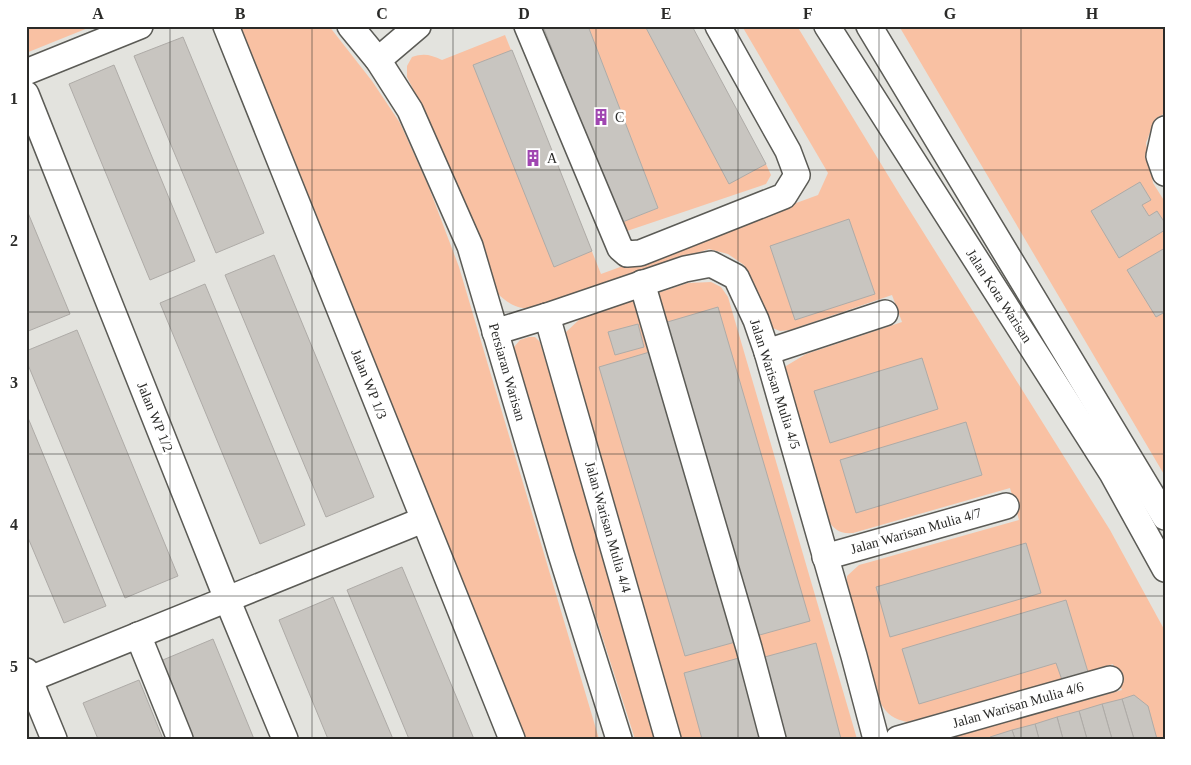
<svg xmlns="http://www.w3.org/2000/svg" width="1191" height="765" font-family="'Times New Roman',serif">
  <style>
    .green { fill: #f9c1a3 }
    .building { fill: #c8c5c0; stroke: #aeaba7 }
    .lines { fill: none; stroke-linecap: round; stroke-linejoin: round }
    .minor-casing { stroke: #5b5b56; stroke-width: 28 }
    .minor { stroke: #fff; stroke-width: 25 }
    .grid { fill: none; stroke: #2b2b29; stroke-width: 1; stroke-opacity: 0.55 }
    .labels { text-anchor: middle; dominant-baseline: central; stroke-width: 5; stroke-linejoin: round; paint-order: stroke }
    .poi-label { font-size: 14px; fill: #2b2b29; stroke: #fff; text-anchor: start }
    .street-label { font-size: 14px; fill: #2b2b29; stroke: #fff }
    .neatline { fill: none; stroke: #2b2b29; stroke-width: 2 }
    .grid-label { font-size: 16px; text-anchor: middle; font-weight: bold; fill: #2b2b29 }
  </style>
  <rect width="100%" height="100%" fill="#e3e3de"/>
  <g class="green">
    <path d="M26,26h67l-67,27z"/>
    <path d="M234,26h95l43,55 28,42 28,62 31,82 140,472h-75z"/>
    <path d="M588,26h57l84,157 37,-19 5,11 -5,9 -139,47 -5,-2 -2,-6 38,-15z"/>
    <path d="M742,26h55l103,169 210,335 55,101v108h-221l178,-49 -9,-26 -51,16 -155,42c-13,-3 -20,-7 -27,-20l-33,-119v-7l12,-11 11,-3 149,-42 -9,-32 -157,45c-14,1 -18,-3 -26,-14l-43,-141 2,-12 20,-12 96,-32 -10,-27 -102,35 -10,1 -10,-4 -26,-62 -16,-11 -19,-5 -180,60c-14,-1 -21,-6 -31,-15l-37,-101 -33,-74 -21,-42v-11l5,-9c12,-4 19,-2 30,3l63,-25 96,239 217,-79 10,-22z"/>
    <path d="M899,26h266v87l-10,6 -9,24 7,40 12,19v274z"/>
    <path d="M711,282l10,5 7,10 129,442h-176l-114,-394 -1,-13 15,-14 107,-35z"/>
    <path d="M529,337h6l5,5 118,397h-23l-121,-378v-14l6,-7z"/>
  </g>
  <g class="building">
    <path d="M543,26h45l70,182 -38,15z"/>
    <path d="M645,26h47l74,138 -37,20z"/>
    <path d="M183,37l81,196 -48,20 -82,-197z"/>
    <path d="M512,50l80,201 -38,16 -81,-202z"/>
    <path d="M114,65l81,196 -45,19 -81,-196z"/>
    <path d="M1140,182l11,18 -9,5 7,11 8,-5 8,12v7l-46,28 -28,-47z"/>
    <path d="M26,208l44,106 -44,18z"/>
    <path d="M849,219l26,75 -80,26 -25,-74z"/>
    <path d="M1165,248v64l-9,5 -29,-47z"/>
    <path d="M274,255l100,242 -48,20 -101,-242z"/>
    <path d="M205,284l100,241 -45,19 -100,-241z"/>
    <path d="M718,307l92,314 -54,15 -92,-313z"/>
    <path d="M638,324l6,23 -29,8 -7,-23z"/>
    <path d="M77,330l101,246 -53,22 -99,-238v-9z"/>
    <path d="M653,351l86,290 -54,15 -86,-289z"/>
    <path d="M922,358l16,51 -108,34 -16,-52z"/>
    <path d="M26,413l80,193 -42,17 -38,-90z"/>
    <path d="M966,422l16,53 -126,38 -16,-53z"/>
    <path d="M1026,543l15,50 -151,44 -14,-50z"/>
    <path d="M402,567l72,172h-65l-62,-149z"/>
    <path d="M333,597l60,142h-65l-49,-119z"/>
    <path d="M1066,600l22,72 -26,8 -6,-17 -137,41 -17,-55z"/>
    <path d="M213,639l41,100h-64l-32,-77z"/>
    <path d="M816,643l25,96h-59l-21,-81z"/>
    <path d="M739,658l22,81h-59l-18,-66z"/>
    <path d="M139,680l24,59h-65l-15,-36z"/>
    <path d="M1134,695l14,11 9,33h-23l-12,-40z"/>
    <path d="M1122,699l12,40h-22l-10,-35z"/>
    <path d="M1102,704l10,35h-25l-8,-28z"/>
    <path d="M1079,711l8,28h-24l-6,-22z"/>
    <path d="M1057,717l6,22h-24l-4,-15z"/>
    <path d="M1035,724l4,15h-24l-3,-9z"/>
    <path d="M1012,730l3,9h-24l-1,-2z"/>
  </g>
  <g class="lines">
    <g class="minor-casing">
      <g id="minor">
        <path d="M226,26l286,713"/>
        <path d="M350,26l28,34 32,50 60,136 91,308 58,185"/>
        <path d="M527,26l93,222 7,6 13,-1 144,-57 13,-21 -9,-24 -70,-125"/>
        <path d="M827,26l285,447 53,96"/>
        <path d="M869,26l296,491"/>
        <path d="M378,60l40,-34"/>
        <path d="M26,72l114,-46"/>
        <path d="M26,94l201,505 58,140"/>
        <path d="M1165,129l-6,27 6,17"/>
        <path d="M642,283l107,365 24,91"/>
        <path d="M547,316l121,423"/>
        <path d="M495,332l52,-16 138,-47 26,-5 25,13 20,43 11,32 87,304 22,83"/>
        <path d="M767,352l118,-39"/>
        <path d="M825,557l181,-51"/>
        <path d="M138,635l42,104"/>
        <path d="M26,671l28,68"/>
        <path d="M30,679l393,-159"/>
        <path d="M898,739l212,-60"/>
      </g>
    </g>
    <use href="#minor" class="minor"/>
  </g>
  <path class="grid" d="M170,26v713M312,26v713M453,26v713M596,26v713M738,26v713M879,26v713M1021,26v713M26,170h1139M26,312h1139M26,454h1139M26,596h1139"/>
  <defs>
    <g id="building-bare" transform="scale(1.35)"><path d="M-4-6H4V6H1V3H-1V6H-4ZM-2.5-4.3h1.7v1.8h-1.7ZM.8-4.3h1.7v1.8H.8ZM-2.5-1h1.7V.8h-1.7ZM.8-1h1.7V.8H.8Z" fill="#a046b1" stroke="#fff" stroke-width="2.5" paint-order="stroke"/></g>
  </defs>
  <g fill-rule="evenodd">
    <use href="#building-bare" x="601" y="117"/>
    <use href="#building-bare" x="533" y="158"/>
  </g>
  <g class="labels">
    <g class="poi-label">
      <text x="615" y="117">C</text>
      <text x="547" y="158">A</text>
    </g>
    <g class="street-label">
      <text transform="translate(999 296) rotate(57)">Jalan Kota Warisan</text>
      <text transform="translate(507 372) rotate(74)">Persiaran Warisan</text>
      <text transform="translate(369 384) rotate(68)">Jalan WP 1/3</text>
      <text transform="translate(775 384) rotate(72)">Jalan Warisan Mulia 4/5</text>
      <text transform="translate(155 417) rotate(68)">Jalan WP 1/2</text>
      <text transform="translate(608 527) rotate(74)">Jalan Warisan Mulia 4/4</text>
      <text transform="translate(916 531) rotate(-16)">Jalan Warisan Mulia 4/7</text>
      <text transform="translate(1018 705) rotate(-16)">Jalan Warisan Mulia 4/6</text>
    </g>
  </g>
  <rect width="1191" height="765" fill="none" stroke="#ffffff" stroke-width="55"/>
  <rect x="28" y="28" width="1136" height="710" class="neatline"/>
  <g class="grid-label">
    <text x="98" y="19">A</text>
    <text x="240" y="19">B</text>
    <text x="382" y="19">C</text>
    <text x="524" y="19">D</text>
    <text x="666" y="19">E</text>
    <text x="808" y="19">F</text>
    <text x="950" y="19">G</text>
    <text x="1092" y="19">H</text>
    <text x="14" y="104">1</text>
    <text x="14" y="246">2</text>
    <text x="14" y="388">3</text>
    <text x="14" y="530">4</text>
    <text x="14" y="672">5</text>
  </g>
</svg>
